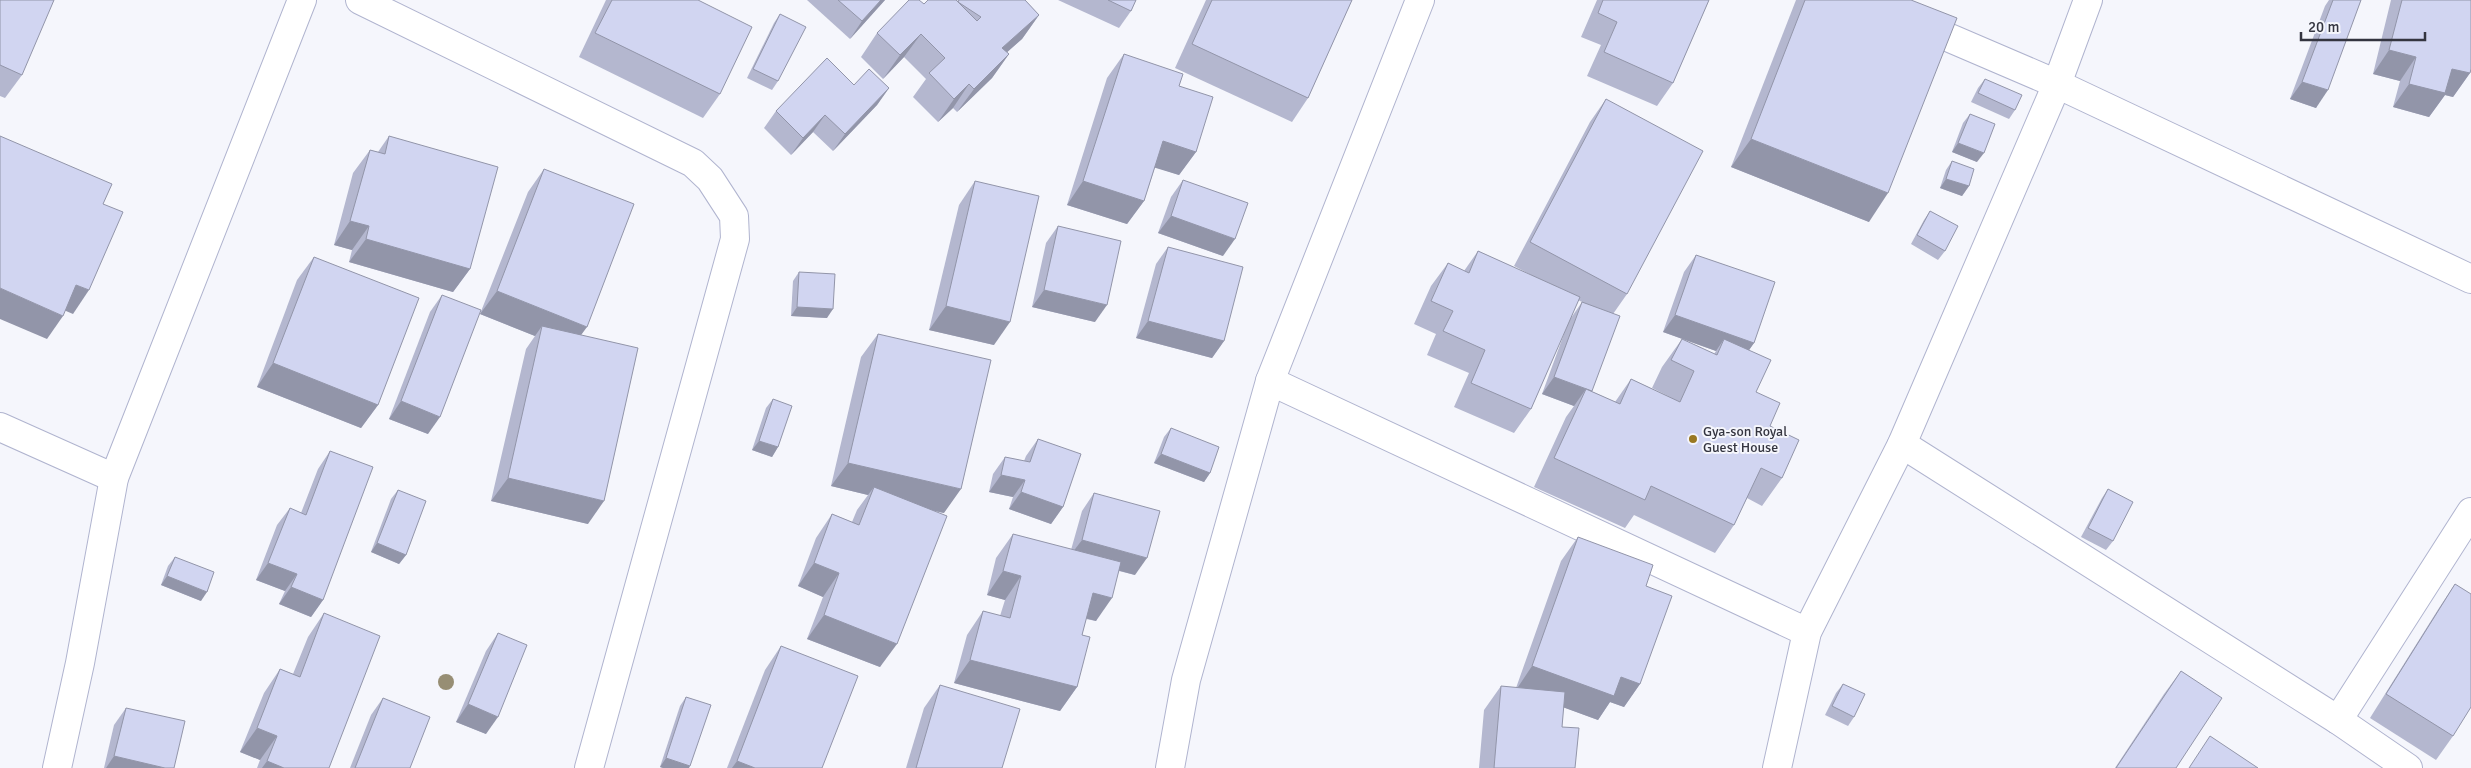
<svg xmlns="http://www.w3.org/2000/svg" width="2471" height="768" font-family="Signika,sans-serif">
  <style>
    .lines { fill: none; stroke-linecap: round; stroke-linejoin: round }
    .minor-casing { stroke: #b0b4cf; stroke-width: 30 }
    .minor { stroke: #fff; stroke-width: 28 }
    .tree { fill: #978e74 }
    .wall { fill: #b4b7cf; fill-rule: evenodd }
    .shaded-wall { fill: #9295a9 }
    .building { fill: #d1d5f1; stroke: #9295a9; fill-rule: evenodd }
    .poi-dot { fill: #997822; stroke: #f5f6fc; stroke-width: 2 }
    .labels { text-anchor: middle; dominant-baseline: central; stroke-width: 4; stroke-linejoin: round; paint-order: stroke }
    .poi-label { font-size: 14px; fill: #343540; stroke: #f5f6fc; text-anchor: start }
  </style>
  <rect width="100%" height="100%" fill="#f5f6fc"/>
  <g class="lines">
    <g class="minor-casing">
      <g id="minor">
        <path d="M360,0l333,163 17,16 24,37 1,23 -146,529"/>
        <path d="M1861,0l196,84 414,195"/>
        <path d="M1270,381l537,251"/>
        <path d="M0,427l114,51"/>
        <path d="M1902,444l436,276 70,48"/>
        <path d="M2338,720l133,-208"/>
        <path d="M57,768l23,-105 34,-185 188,-478"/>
        <path d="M1170,768l16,-88 84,-299 150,-381"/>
        <path d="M1777,768l30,-136 95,-188 155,-360 31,-84"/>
      </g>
    </g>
    <use href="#minor" class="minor"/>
  </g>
  <circle class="tree" cx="446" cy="682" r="8"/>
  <g class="wall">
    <path d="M0,0l22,75 -17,23 -5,-2z"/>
    <path d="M606,0h92l22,94 -17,24 -124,-61z"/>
    <path d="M807,0h78l-35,39z"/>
    <path d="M958,0h67l14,15 -17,24 -15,13 2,2 -17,24 -35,34 -4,-4 -15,14 -25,-25 13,-18 -22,-22 -21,22 -22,-22 16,-24 47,-29 33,-3z"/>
    <path d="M1058,0h78l-5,11 -12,17z"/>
    <path d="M1206,0h146l-44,98 -16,24 -117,-54z"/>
    <path d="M1597,0h112l-36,83 -16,23 -70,-30 14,-31 -20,-8z"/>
    <path d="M1796,0h115l-42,222 -138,-55z"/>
    <path d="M2329,0h32l-45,108 -26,-9 35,-93z"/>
    <path d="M2391,0h80l-1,73 -17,24 -8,-2 -16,22 -36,-10 7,-26 -27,-7z"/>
    <path d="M780,14l-2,67 -6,9 -25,-12 27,-55z"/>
    <path d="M1124,54l55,32 17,66 -17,23 -24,-8 -11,34 -17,23 -60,-19 40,-127z"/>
    <path d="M1985,79l30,31 -6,9 -38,-17 7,-14z"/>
    <path d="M854,85l35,3 -12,17 -44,46 -20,-19 -22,23 -27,-27 12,-17z"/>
    <path d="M1606,99l21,195 -14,20 -22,77 24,11 16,-23 43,20 -22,-11 10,-21 20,-28 32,15 2,-3 -53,-19 21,-60 12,-17 58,88 -5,7 7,42 14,34 12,52 -20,28 -15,-8 -13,27 -19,28 -81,-38 -9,13 -91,-41 32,-70 8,-11 -32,-12 26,-71 -37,86 -17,24 -60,-26 15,-34 -42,-18 9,-21 -22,-10 17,-38 17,-23 16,8 14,-20 57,26 -21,-11 76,-144zM1578,300l4,2 -11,16z"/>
    <path d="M1970,114l7,48 -25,-10 11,-29z"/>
    <path d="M389,136l81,133 -17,23 -104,-30 3,-12 -18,-5 19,-72 17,-23 8,2z"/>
    <path d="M1952,161l17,25 -7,10 -22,-8 6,-18z"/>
    <path d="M544,169l37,166 7,189 -97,-23 35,-152 9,-13 -55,-22 48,-122z"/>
    <path d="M1183,180l40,76 -65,-23 13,-36z"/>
    <path d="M975,181l19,164 -65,-15 30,-125z"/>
    <path d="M1930,211l15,40 -7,9 -27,-16 13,-24z"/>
    <path d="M1058,226l37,96 -63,-15 14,-64z"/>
    <path d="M1168,247l56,94 -12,17 -76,-20 20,-74z"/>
    <path d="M314,257l64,148 -17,23 -104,-41 40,-107z"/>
    <path d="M799,272l28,46 -36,-2 2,-35z"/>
    <path d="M442,295l-14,139 -39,-15 41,-107z"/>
    <path d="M878,334l66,179 -10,-2 -54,156 -73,-28 16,-42 -25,-11 18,-48 16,-24 20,8 5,-12 11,-15 -37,-9 30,-129z"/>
    <path d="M773,399l5,48 -6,10 -20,-7 14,-42z"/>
    <path d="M1171,428l39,45 -6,9 -50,-19 10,-26z"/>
    <path d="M1038,439l25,68 -12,17 -42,-15 4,-12 -24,-5 4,-18 12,-17 19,4 2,-5z"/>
    <path d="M330,451l-7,149 -12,17 -32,-13 6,-13 -29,-11 21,-55 13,-17 11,5 17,-44z"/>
    <path d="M2108,489l5,52 -7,9 -25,-13 21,-39z"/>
    <path d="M398,490l8,65 -7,9 -28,-12 20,-53z"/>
    <path d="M1094,493l41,82 -16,-4 -23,50 -10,-2 -4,16 -5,52 -17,24 -106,-28 13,-48 16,-24 17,5 5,-16 -18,-5 9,-37 17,-24 58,16 11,-39z"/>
    <path d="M1578,537l68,49 -6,98 -16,23 -14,-5 -12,18 -35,-13 -1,20 13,41h-96l5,-58 17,-24 15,2 45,-127z"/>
    <path d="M175,557l26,44 -40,-16 7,-19z"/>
    <path d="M2455,584l-2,152 -17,24 -66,-42 69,-110z"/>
    <path d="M324,613l5,155h-72l3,-8 -20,-8 24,-59 16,-24 13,5 15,-37z"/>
    <path d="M498,633l-12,101 -30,-12 30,-71z"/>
    <path d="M781,646l41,122h-95l38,-98z"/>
    <path d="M2181,671l-5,97h-61l49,-74z"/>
    <path d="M1843,684l11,33 -6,9 -23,-11 11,-22z"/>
    <path d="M940,685l62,83h-96l18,-60z"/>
    <path d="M686,697l3,71h-26l-3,-1 20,-61z"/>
    <path d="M383,698l27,70h-60l21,-53z"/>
    <path d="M126,708l48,60h-70l10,-43z"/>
  </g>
  <g class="shaded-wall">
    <path d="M881,0h4l-35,39 12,-18z"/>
    <path d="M1039,15l-17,24 -36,32 16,-23z"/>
    <path d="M921,34l-17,23 -21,22 17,-24z"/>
    <path d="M2389,50l27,7 -16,24 -27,-7z"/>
    <path d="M1009,54l-17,24 -35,34 17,-23z"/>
    <path d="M2452,69l18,4 -17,24 -8,-2 -16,22 -36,-10 16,-23z"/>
    <path d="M2302,82l26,8 -12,18 -26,-9z"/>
    <path d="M969,84l-16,24 -15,14 16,-23z"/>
    <path d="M889,88l-12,17 -44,46 12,-17z"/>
    <path d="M825,115l-12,17 -22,23 12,-17z"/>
    <path d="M1751,139l137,54 -19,29 -138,-55z"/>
    <path d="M1163,141l33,11 -17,23 -33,-10z"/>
    <path d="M1958,143l26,10 -7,9 -25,-10z"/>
    <path d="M1946,179l23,7 -7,10 -22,-8z"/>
    <path d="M1083,181l61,20 -17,23 -60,-19z"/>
    <path d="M1171,216l64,23 -12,17 -65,-23z"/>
    <path d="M350,221l19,5 -17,24 -18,-5z"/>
    <path d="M366,239l104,30 -17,23 -104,-30z"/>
    <path d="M76,285l13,5 -16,24 -14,-6z"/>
    <path d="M0,288l63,28 -16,23 -47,-20z"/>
    <path d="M1044,290l63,15 -12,17 -63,-15z"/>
    <path d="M497,291l90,36 -17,23 -28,-24 -7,10 -55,-22z"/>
    <path d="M946,306l64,16 -16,23 -65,-15z"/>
    <path d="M797,307l36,2 -6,9 -36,-2z"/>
    <path d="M1675,315l79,28 -12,17 -18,-21 -8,12 -53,-19z"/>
    <path d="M1148,321l76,20 -12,17 -76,-20z"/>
    <path d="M273,363l105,42 -17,23 -104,-41z"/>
    <path d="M1554,377l32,12 -12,17 -32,-12z"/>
    <path d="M401,401l39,16 -12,17 -39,-15z"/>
    <path d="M759,441l19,6 -6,10 -20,-7z"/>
    <path d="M1161,454l49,19 -6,9 -50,-19z"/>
    <path d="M848,463l113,26 -17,24 -74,-17 4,-9 -6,8 -37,-9z"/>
    <path d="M1001,475l24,5 -12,17 -24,-5z"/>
    <path d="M508,478l96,23 -16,23 -97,-23z"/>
    <path d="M1021,492l42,15 -12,17 -42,-15z"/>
    <path d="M1082,540l65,18 -12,17 -66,-18z"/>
    <path d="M377,543l29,12 -7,9 -28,-12z"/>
    <path d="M268,563l29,11 -12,17 -29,-11z"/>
    <path d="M814,563l25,10 -16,24 -25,-11z"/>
    <path d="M1003,571l18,5 -16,24 -18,-5z"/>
    <path d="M167,576l40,16 -6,9 -40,-16z"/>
    <path d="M291,587l32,13 -12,17 -32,-13z"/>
    <path d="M1093,593l19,5 -16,23 -19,-5z"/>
    <path d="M824,615l73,29 -17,23 -73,-28z"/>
    <path d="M970,660l107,27 -17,24 -106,-28z"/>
    <path d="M1532,666l89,11 19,7 -16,23 -14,-5 -12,18 -82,-30z"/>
    <path d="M468,704l30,13 -12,17 -30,-12z"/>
    <path d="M257,728l20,8 -17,24 -20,-8z"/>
    <path d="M114,756l51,12h-59z"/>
    <path d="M666,758l24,8 -1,2h-26l-3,-1z"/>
    <path d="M267,761l17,7h-22z"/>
    <path d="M737,761l18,7h-23z"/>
  </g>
  <g class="building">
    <path d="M0,0h54l-32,75 -22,-10z"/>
    <path d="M612,0h86l54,27 -32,67 -125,-61z"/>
    <path d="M838,0h43l-19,21z"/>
    <path d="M909,0h10l5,4 4,-4h28l2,2 1,-2h66l14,15 -37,33 7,6 -35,35 -5,-5 -15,15 -25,-26 16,-15 -24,-24 -21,21 -23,-22zM958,2l23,15 -4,4z"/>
    <path d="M1108,0h28l-5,11z"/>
    <path d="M1212,0h140l-44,98 -116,-54z"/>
    <path d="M1603,0h106l-36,83 -69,-31 13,-30 -19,-9z"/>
    <path d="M1805,0h106l46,18 -69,175 -137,-54z"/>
    <path d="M2333,0h28l-33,90 -26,-8z"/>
    <path d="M2402,0h69v69l-1,4 -18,-4 -7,24 -36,-9 7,-27 -27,-7z"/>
    <path d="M780,14l26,13 -28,54 -25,-12z"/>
    <path d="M1124,54l59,20 -4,12 34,11 -17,55 -33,-11 -19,60 -61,-20z"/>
    <path d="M827,58l27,27 15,-16 20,19 -44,46 -20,-19 -22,23 -27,-27z"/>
    <path d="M1985,79l37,16 -7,15 -37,-17z"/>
    <path d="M1606,99l97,52 -76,143 -97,-52z"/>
    <path d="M1970,114l25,10 -11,29 -26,-10z"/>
    <path d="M0,136l112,48 -9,20 20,8 -34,78 -13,-5 -13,31 -63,-28z"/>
    <path d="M389,136l109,31 -28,102 -104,-30 3,-13 -19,-5 20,-71 15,4z"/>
    <path d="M1952,161l22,8 -5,17 -23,-7z"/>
    <path d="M544,169l90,35 -47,123 -90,-36z"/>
    <path d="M1183,180l65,23 -13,36 -64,-23z"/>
    <path d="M975,181l64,15 -29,126 -64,-16z"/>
    <path d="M1930,211l28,15 -13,25 -28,-16z"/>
    <path d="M1058,226l63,15 -14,64 -63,-15z"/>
    <path d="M1168,247l75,20 -19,74 -76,-20z"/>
    <path d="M1478,251l102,46 -49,112 -60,-26 14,-33 -42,-19 10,-20 -22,-10 17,-38 21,10z"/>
    <path d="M1696,255l79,27 -21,61 -79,-28z"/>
    <path d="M314,257l105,41 -41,107 -105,-42z"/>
    <path d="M799,272l36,2 -2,35 -36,-2z"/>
    <path d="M442,295l39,15 -41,107 -39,-16z"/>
    <path d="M1582,302l38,14 -28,75 -38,-14z"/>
    <path d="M542,326l96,22 -34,153 -96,-23z"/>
    <path d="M878,334l113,26 -30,129 -113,-26z"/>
    <path d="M1682,339l35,16 7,-16 47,21 -15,32 24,11 -10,23 29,14 -17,38 -21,-10 -27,57 -83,-39 -6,14 -91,-42 32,-69 34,15 11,-25 49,23 14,-31 -23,-11z"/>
    <path d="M773,399l19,7 -14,41 -19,-6z"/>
    <path d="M1171,428l48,19 -9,26 -49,-19z"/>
    <path d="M1038,439l43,15 -18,53 -42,-15 4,-12 -24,-5 4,-18 25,5z"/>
    <path d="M330,451l43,16 -50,133 -32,-13 6,-13 -29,-11 22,-55 16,7z"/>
    <path d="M874,487l73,29 -50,128 -73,-29 15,-42 -25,-10 18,-49 27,11z"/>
    <path d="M2108,489l25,13 -20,39 -25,-13z"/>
    <path d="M398,490l28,11 -20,54 -29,-12z"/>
    <path d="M1094,493l66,18 -13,47 -65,-18z"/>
    <path d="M1013,534l108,28 -9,36 -19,-5 -11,42 8,2 -13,50 -107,-27 13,-49 27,7 11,-42 -18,-5z"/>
    <path d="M1578,537l75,28 -7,21 26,10 -32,88 -19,-7 -7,19 -82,-30z"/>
    <path d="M175,557l39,15 -7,20 -40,-16z"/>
    <path d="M2455,584l16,10v113l-18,29 -67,-42z"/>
    <path d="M324,613l56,23 -51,132h-45l-17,-7 10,-25 -20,-8 23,-59 20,8z"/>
    <path d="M498,633l29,12 -29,72 -30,-13z"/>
    <path d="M781,646l77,30 -36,92h-67l-18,-7z"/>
    <path d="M2181,671l41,27 -46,70h-60z"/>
    <path d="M1843,684l22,10 -11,23 -22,-11z"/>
    <path d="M940,685l80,24 -18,59h-86z"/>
    <path d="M1501,686l64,6 -3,35 17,1 -4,40h-81z"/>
    <path d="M686,697l25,8 -21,61 -24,-8z"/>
    <path d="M383,698l47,19 -20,51h-55z"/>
    <path d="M126,708l59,13 -11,47h-9l-51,-12z"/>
    <path d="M2210,736l48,32h-69z"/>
  </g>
  <circle class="poi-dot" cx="1693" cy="439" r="5"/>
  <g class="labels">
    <g class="poi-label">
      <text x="1703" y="431">Gya-son Royal<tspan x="1703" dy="16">Guest House</tspan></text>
    </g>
  </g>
  <path d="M2301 32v8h124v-8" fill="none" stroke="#343540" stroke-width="2.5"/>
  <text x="2308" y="32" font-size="15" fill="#343540" stroke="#f5f6fc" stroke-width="4" paint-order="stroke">20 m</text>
</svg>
